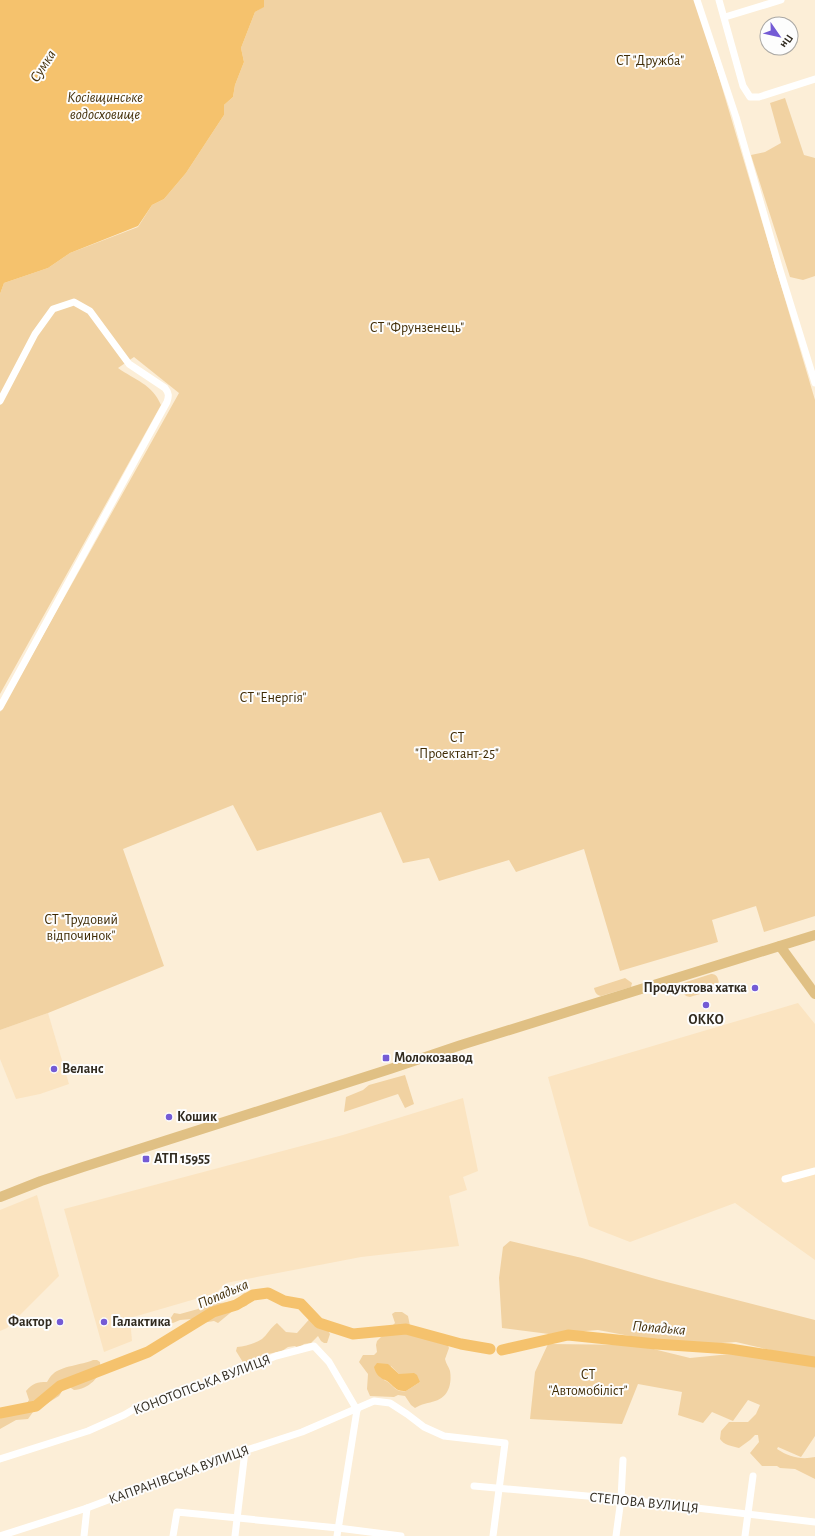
<svg xmlns="http://www.w3.org/2000/svg" width="815" height="1536" font-family="'Alegreya Sans',sans-serif">
  <style>
    .built { fill: #fbe4c1 }
    .green { fill: #f1d2a2; fill-rule: evenodd }
    .water { fill: #f5c26d }
    .lines { fill: none; stroke-linecap: round; stroke-linejoin: round }
    .river { stroke: #f5c26d; stroke-width: 11 }
    .street { stroke: #fff; stroke-width: 7 }
    .primary { stroke: #e0c084; stroke-width: 10 }
    .poi-dot { fill: #745bd5; stroke: #fdfdfd; stroke-width: 1.5 }
    .labels { text-anchor: middle; dominant-baseline: central; stroke-width: 4; stroke-linejoin: round; paint-order: stroke }
    .park-label { font-size: 14px; fill: #3f2b04; stroke: #fdfdfd }
    .poi-label { font-size: 14px; font-weight: bold; fill: #312b20; stroke: #fdfdfd; text-anchor: start }
    .street-label { font-size: 14px; fill: #312b20; stroke: #fdfdfd }
    .water-label { font-size: 15px; font-style: italic; fill: #432f09; stroke: #fdfdfd }
  </style>
  <rect width="100%" height="100%" fill="#fceed7"/>
  <g class="built">
    <path d="M798,1003l17,21v236l-80,-57 -105,39 -41,-16 -41,-149z"/>
    <path d="M48,1013l21,71 -29,10 -24,5 -16,-40v-29z"/>
    <path d="M463,1098l15,73 -15,6 4,13 -18,6 10,50 -98,11 -135,26 -10,10 -86,25 2,23 -28,11 -40,-143 279,-74z"/>
    <path d="M37,1195l22,81 -52,52 -7,3v-121z"/>
  </g>
  <g class="green">
    <path d="M264,0h432l119,400v516l-51,16 -8,-26 -44,14 6,22 -98,29 -36,-122 -68,23 -7,-12 -70,21 -10,-23 -26,5 -22,-51 -124,39 -24,-46 -110,44 41,117 -116,47 -48,17v-318l179,-319 -45,-36 -16,11c17,12 34,16 43,37l-161,289v-400l4,-11 44,-15 22,-15 68,-26 14,-22 12,-6 22,-26 38,-58v-10l9,-8 2,-12 9,-23 -3,-14 14,-36 8,-5z"/>
    <path d="M785,98l19,57 11,3v118l-12,4 -13,-3 -39,-122 14,-3 16,-9 -11,-40z"/>
    <path d="M711,974c3,0 6,1 7,5 5,11 -20,15 -28,18l-4,-1 -7,-8 1,-4z"/>
    <path d="M625,978l7,5 -1,4 -30,9c-5,-1 -6,-4 -7,-8z"/>
    <path d="M405,1075l9,29 -9,4 -7,-14 -54,18 2,-15 17,-7 6,-5z"/>
    <path d="M510,1241l72,17 77,22 156,40v38l-19,-2 -60,-14 -44,3 -30,-3 -64,-12 -49,4 -47,-6 -3,-50 4,-31z"/>
    <path d="M253,1292l2,5 -9,9 -11,3 -17,14 -4,-2 -12,2 -10,-4 -12,1 -7,3 -3,-1v-3l4,-6 6,1 18,-5 9,-6h14l11,-2 4,-1 8,-7z"/>
    <path d="M395,1312h7l6,4 3,15 5,5 18,-1 11,2 4,11 -4,11c1,5 4,8 5,12 2,12 -1,26 -15,30 -6,2 -14,3 -20,7l-4,-3 -6,-9 -7,-1 -4,2 -24,-1 -3,-7 1,-15 -9,-12 4,-7h11l3,-3 -1,-7 1,-4 18,-18 -3,-9zM391,1366l8,8h8l13,8 -14,9c-12,2 -12,-7 -22,-11z"/>
    <path d="M314,1314l8,7 8,13 -3,9h-3l-3,-2 -3,-5 -7,7 -7,1 -6,4 -3,-2 -7,1 -6,4 -14,3 -6,6 -18,4 -8,-13 1,-4c8,-1 17,-3 25,-8 5,-4 9,-12 15,-16l9,9 11,1z"/>
    <path d="M548,1344l89,1 53,13 40,-4 50,5 35,6v71l-14,21 -23,-10 -1,2c12,8 24,11 38,8v22l-20,-10 -15,-1 -3,-2h-15l-12,-13 9,-11 -1,-7h-3l-5,5 -11,8c-8,-2 -15,-3 -19,-9l1,-8 8,-9h19l8,-8 4,-9 -12,-5 -15,21 -21,-9 -9,11 -25,-8 4,-23 -44,-8 -16,40 -92,-5 5,-47z"/>
    <path d="M93,1360h4l3,2c2,16 -12,27 -26,28l-3,-2 1,-7 -4,-1 -5,3 -2,10 -2,3 -26,16 -5,7 -12,1 -16,9v-14c8,-1 17,-1 21,-10l6,-2 2,-3 -3,-9c7,-8 11,-9 21,-9 2,-3 3,-6 6,-8 8,-8 29,-9 40,-14z"/>
  </g>
  <g class="water">
    <path d="M0,0h264v7l-9,5 -14,36 3,14 -9,23 -2,12 -9,8v10l-38,58 -22,26 -12,6 -14,21 -68,27 -22,15 -44,15 -4,11z"/>
    <path d="M377,1363l11,1 11,10 15,-1 3,2 3,7 -14,9c-10,1 -12,-5 -19,-10 -7,-3 -11,-6 -13,-14z"/>
  </g>
  <g class="lines">
    <g class="river">
      <path d="M502,1350l66,-15 88,9 74,5 85,13"/>
      <path d="M0,1413l36,-7 24,-20 88,-34 65,-40 23,-7 17,-10 15,-2 16,8 17,3 18,19 34,11 53,-5 55,15 29,5"/>
    </g>
    <g class="street">
      <path d="M697,0l39,117 43,150 36,116"/>
      <path d="M719,0l24,86 7,11h9l56,-18"/>
      <path d="M725,17l56,-17"/>
      <path d="M0,401l35,-67 18,-25 21,-7 16,9 39,53 36,24c4,5 4,8 2,14l-167,305"/>
      <path d="M785,1179l30,-8"/>
      <path d="M0,1459l88,-28 36,-16 17,-10 23,-3 112,-46 38,-10 15,16 28,48"/>
      <path d="M474,1486l147,13 194,23"/>
      <path d="M0,1536l87,-28 108,-41 107,-35 72,-31 16,2 17,11 17,13 20,9 61,7 -12,93"/>
      <path d="M84,1536l3,-28"/>
      <path d="M173,1536l4,-24 161,16 63,8"/>
      <path d="M235,1536l10,-85"/>
      <path d="M337,1536l20,-126"/>
      <path d="M616,1536l5,-37 2,-39"/>
      <path d="M745,1536l8,-60"/>
    </g>
    <g class="primary">
      <path d="M780,946l35,48"/>
      <path d="M0,1197l41,-16 42,-14 307,-98 71,-24 354,-110"/>
    </g>
  </g>
  <g class="poi-dot">
    <circle cx="755" cy="988" r="4"/>
    <circle cx="706" cy="1005" r="4"/>
    <rect x="382" y="1054" width="8" height="8" rx="2"/>
    <circle cx="54" cy="1069" r="4"/>
    <circle cx="169" cy="1117" r="4"/>
    <rect x="142" y="1155" width="8" height="8" rx="2"/>
    <circle cx="60" cy="1322" r="4"/>
    <circle cx="104" cy="1322" r="4"/>
  </g>
  <g class="labels">
    <g class="park-label">
      <text x="650" y="61">СТ "Дружба"</text>
      <text x="417" y="328">СТ "Фрунзенець"</text>
      <text x="273" y="698">СТ "Енергія"</text>
      <text x="457" y="738">СТ<tspan x="457" dy="16">"Проектант-25"</tspan></text>
      <text x="81" y="920">СТ "Трудовий<tspan x="81" dy="16">відпочинок"</tspan></text>
      <text x="588" y="1375">СТ<tspan x="588" dy="16">"Автомобіліст"</tspan></text>
    </g>
    <g class="poi-label">
      <text x="747" y="988" text-anchor="end">Продуктова хатка</text>
      <text x="706" y="1020" text-anchor="middle">ОККО</text>
      <text x="394" y="1058">Молокозавод</text>
      <text x="62" y="1069">Веланс</text>
      <text x="177" y="1117">Кошик</text>
      <text x="154" y="1159">АТП 15955</text>
      <text x="52" y="1322" text-anchor="end">Фактор</text>
      <text x="112" y="1322">Галактика</text>
    </g>
    <g class="street-label">
      <text transform="translate(202 1385) rotate(-21)">КОНОТОПСЬКА ВУЛИЦЯ</text>
      <text transform="translate(179 1475) rotate(-20)">КАПРАНІВСЬКА ВУЛИЦЯ</text>
      <text transform="translate(644 1503) rotate(6)">СТЕПОВА ВУЛИЦЯ</text>
    </g>
    <g class="water-label">
      <text transform="translate(43 66) rotate(-57)">Сумка</text>
      <text x="105" y="97">Косівщинське<tspan x="105" dy="17">водосховище</tspan></text>
      <text transform="translate(223 1294) rotate(-23)">Попадька</text>
      <text transform="translate(659 1328) rotate(5)">Попадька</text>
    </g>
  </g>
  <g transform="translate(779 36) rotate(124)"><circle r="19" fill="#fdfdfd" stroke="#aba9a5"/>
  <path d="M0-3L7 15L0 10L-7 15Z" fill="#745bd5"/>
  <text y="-6" font-size="11" font-weight="bold" text-anchor="middle" fill="#312b20">Пн</text>
  </g>
</svg>
